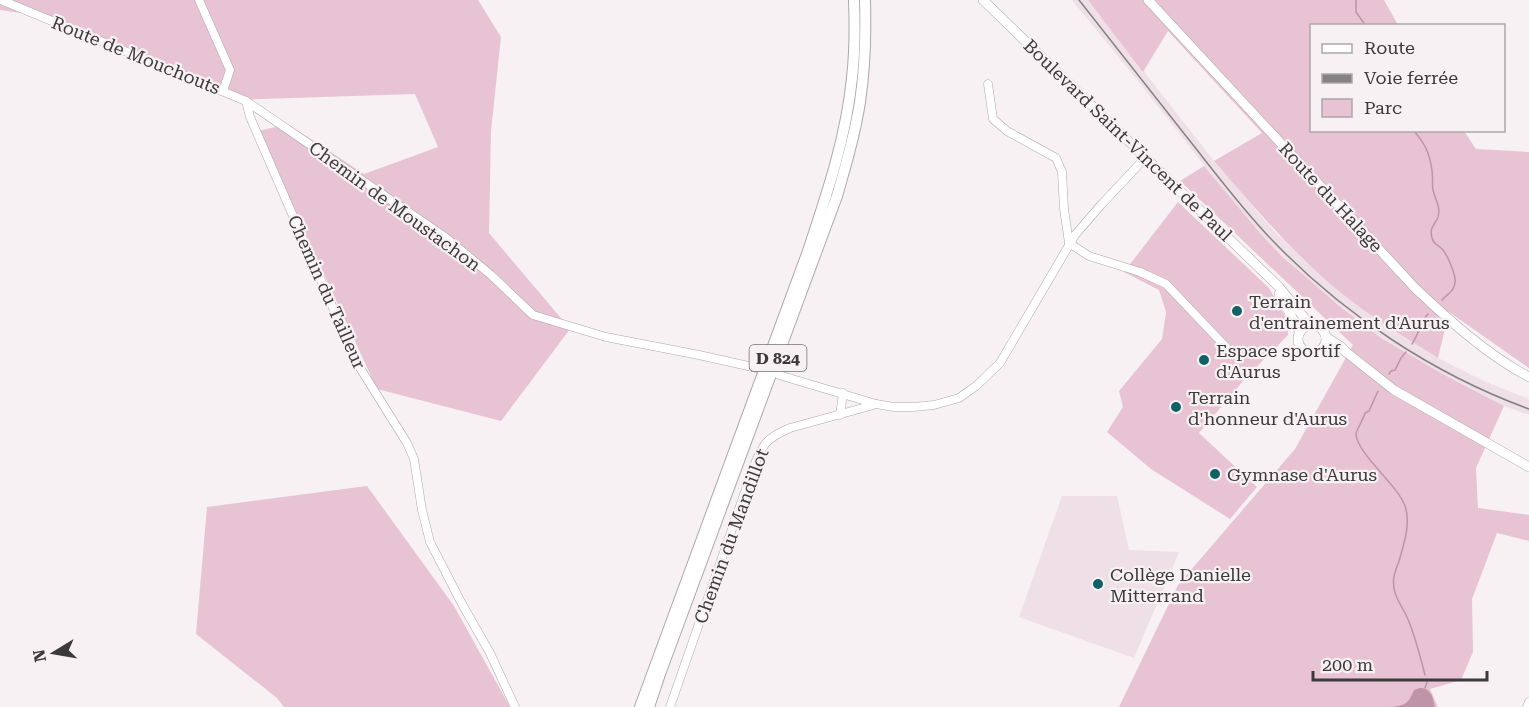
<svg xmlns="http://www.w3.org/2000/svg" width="1529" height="707" font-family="'Roboto Serif',serif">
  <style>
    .built { fill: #eee0e6 }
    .green { fill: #e8c3d3 }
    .water { fill: #bd95a7 }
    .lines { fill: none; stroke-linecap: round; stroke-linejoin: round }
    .stream { stroke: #bd95a7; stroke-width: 1.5 }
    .minor-casing { stroke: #ada8aa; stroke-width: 9 }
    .major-casing { stroke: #ada8aa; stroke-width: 10 }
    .highway-casing { stroke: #ada8aa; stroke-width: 12 }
    .minor { stroke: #fff; stroke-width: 8 }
    .major { stroke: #fff; stroke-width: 9 }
    .highway { stroke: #fff; stroke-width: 10 }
    .rail { stroke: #868284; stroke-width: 1.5 }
    .poi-dot { fill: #106166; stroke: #f7f1f3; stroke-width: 2 }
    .labels { text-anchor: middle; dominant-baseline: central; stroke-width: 4.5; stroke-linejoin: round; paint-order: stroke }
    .shield { fill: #f7f1f3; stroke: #747172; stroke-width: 1.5 }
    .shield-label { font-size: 16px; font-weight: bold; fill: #3c3a3b }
    .street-label { font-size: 18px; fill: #3c3a3b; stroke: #f7f1f3 }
    .poi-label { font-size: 18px; fill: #3c3a3b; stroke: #f7f1f3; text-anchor: start }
  </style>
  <rect width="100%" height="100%" fill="#f7f1f3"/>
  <g class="built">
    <path d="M1072,0h16l126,161 60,70 35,32 36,33 44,32 49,30 48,24 43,17v16l-25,-9 -30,-16 -35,-18 -58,-34 -72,-57 -50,-49 -23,-26 -98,-125z"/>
    <path d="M1062,496h55l12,54 50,2 -45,106 -115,-41z"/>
  </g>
  <g class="green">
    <path d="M0,0h478l23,37 -10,94 -2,102 81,96 -69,92 -124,-32 -119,-258 30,-7 76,50 74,-27 -23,-53 -181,6 -213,-87 -21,-3z"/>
    <path d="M1088,0h296l14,25 -86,1v104l152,1 12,18 53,3v216l-80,-56 -11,46c-32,-20 -64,-39 -93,-62 -49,-39 -90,-88 -131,-135l48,-28 -94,-102 -25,41z"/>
    <path d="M1204,166l55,66 25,26 53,46 44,34 58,34 65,34 -28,62 2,40 51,7v26l-32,-8 -25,66 1,53 -12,28 -31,9 8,18h-319l59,-122 117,-136 58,-104 -173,-164z"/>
    <path d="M1178,202l91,86 18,32 1,15 -45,46 -44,52 58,54 -27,32 -79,-50 -44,-37 16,-25 -4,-16 43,-52 4,-27 -7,-22 -35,-18z"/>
    <path d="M367,486l87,120 56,101h-226l-7,-9 -81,-64 11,-127z"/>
  </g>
  <path class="water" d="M1420,688c11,0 13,9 15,19h-44c15,-2 17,-3 23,-17z"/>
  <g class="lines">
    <g class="stream">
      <path d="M1356,0v12l10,14"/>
      <path d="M1413,130c12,13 17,24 19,41 1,6 0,13 1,19 2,9 8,17 5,27 -3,8 -9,10 -6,21 2,7 5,6 9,10 6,5 15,27 14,34 0,9 -8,12 -13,18"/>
      <path d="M1412,344c7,-10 8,-22 16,-30"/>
      <path d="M1389,374l2,-3 4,-1 6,-12 5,-6"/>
      <path d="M1378,391l-9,20 -4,2c-1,5 -9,18 -9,21 1,20 42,51 49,72 6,17 -1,38 -6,55 -3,8 -7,17 -5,27 1,10 9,20 13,29 8,18 13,39 18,58"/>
      <path d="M1425,688l2,-6"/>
    </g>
    <g class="minor-casing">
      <g id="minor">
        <path d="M1,0l245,101 199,136 46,38 42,40 73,22 93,18 58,13"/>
        <path d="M199,0l31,70 -7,21"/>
        <path d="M988,84l5,35 14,12 49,27 6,14 2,37 5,34 20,13 51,16 26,12 60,63"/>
        <path d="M246,101l4,16 107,246 50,80 7,16 8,51 8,32 32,62 28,49 25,54"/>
        <path d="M779,375l97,29 18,3h19l21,-2 25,-7 17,-12 24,-23 75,-128 25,-29 46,-49"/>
        <path d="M840,415l3,-22"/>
        <path d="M670,707l84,-241c9,-23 13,-28 36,-38l80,-22 6,-2"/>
        <path d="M1527,707l2,-5"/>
      </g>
    </g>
    <g class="major-casing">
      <g id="major">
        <path d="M983,0l296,287 32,39"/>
        <path d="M1148,0l267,288c35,33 71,66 114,89"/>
        <path d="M1279,294l21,38"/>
        <circle cx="1312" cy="339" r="14"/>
        <path d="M1326,337l14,9 6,6 48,38 135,77"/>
      </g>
    </g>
    <g class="highway-casing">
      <g id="highway">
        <path d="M640,707l168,-456c19,-57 38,-113 44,-173 3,-26 3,-52 2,-78"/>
        <path d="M649,707l11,-33 177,-478c9,-31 18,-62 23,-94 5,-34 6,-68 5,-102"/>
      </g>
    </g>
    <use href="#minor" class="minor"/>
    <use href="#major" class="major"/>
    <use href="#highway" class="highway"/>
    <path class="rail" d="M1079,0c35,45 71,90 107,136 28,35 55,72 87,105 70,73 160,133 256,168"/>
  </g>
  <g class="poi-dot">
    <circle cx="1237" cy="311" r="6"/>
    <circle cx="1204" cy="360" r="6"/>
    <circle cx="1176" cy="407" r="6"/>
    <circle cx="1215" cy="474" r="6"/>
    <circle cx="1098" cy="584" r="6"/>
  </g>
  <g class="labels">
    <rect class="shield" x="749.5" y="345" width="57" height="26" rx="4.5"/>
    <g class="shield-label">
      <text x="778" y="358">D 824</text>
    </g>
    <g class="street-label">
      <text transform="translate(136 55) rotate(22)">Route de Mouchouts</text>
      <text transform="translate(1128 140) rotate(44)">Boulevard Saint-Vincent de Paul</text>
      <text transform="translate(1331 197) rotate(47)">Route du Halage</text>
      <text transform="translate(395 206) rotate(36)">Chemin de Moustachon</text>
      <text transform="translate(327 292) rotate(66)">Chemin du Tailleur</text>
      <text transform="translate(731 536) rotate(-70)">Chemin du Mandillot</text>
    </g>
    <g class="poi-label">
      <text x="1249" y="301">Terrain<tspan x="1249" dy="21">d'entrainement d'Aurus</tspan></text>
      <text x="1216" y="350">Espace sportif<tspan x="1216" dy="21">d'Aurus</tspan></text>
      <text x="1188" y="397">Terrain<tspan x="1188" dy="21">d'honneur d'Aurus</tspan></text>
      <text x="1227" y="474">Gymnase d'Aurus</text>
      <text x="1110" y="574">Collège Danielle<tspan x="1110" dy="21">Mitterrand</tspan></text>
    </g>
  </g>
  <rect x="1310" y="24" width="195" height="108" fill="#f7f1f3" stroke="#aca8a9" stroke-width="1.5"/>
  <rect x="1322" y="44" width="30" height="9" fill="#ffffff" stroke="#aca8a9" stroke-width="1.5"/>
  <text x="1364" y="54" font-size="18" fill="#3c3a3b">Route</text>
  <rect x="1322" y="74" width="30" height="9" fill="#868284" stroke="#aca8a9" stroke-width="1.5"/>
  <text x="1364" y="84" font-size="18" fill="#3c3a3b">Voie ferrée</text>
  <rect x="1322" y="99" width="30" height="18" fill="#e8c3d3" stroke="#aca8a9" stroke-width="1.5"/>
  <text x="1364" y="114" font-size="18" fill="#3c3a3b">Parc</text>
  <g transform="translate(54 653) rotate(259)" stroke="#f7f1f3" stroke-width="4.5" paint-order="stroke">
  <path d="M0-4.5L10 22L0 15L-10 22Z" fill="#3c3a3b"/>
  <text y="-9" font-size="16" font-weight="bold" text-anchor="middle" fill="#3c3a3b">N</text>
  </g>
  <path d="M1313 671v9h174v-9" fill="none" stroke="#3c3a3b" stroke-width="3"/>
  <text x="1322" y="671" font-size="18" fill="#3c3a3b" stroke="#f7f1f3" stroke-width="4.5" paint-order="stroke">200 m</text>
</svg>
